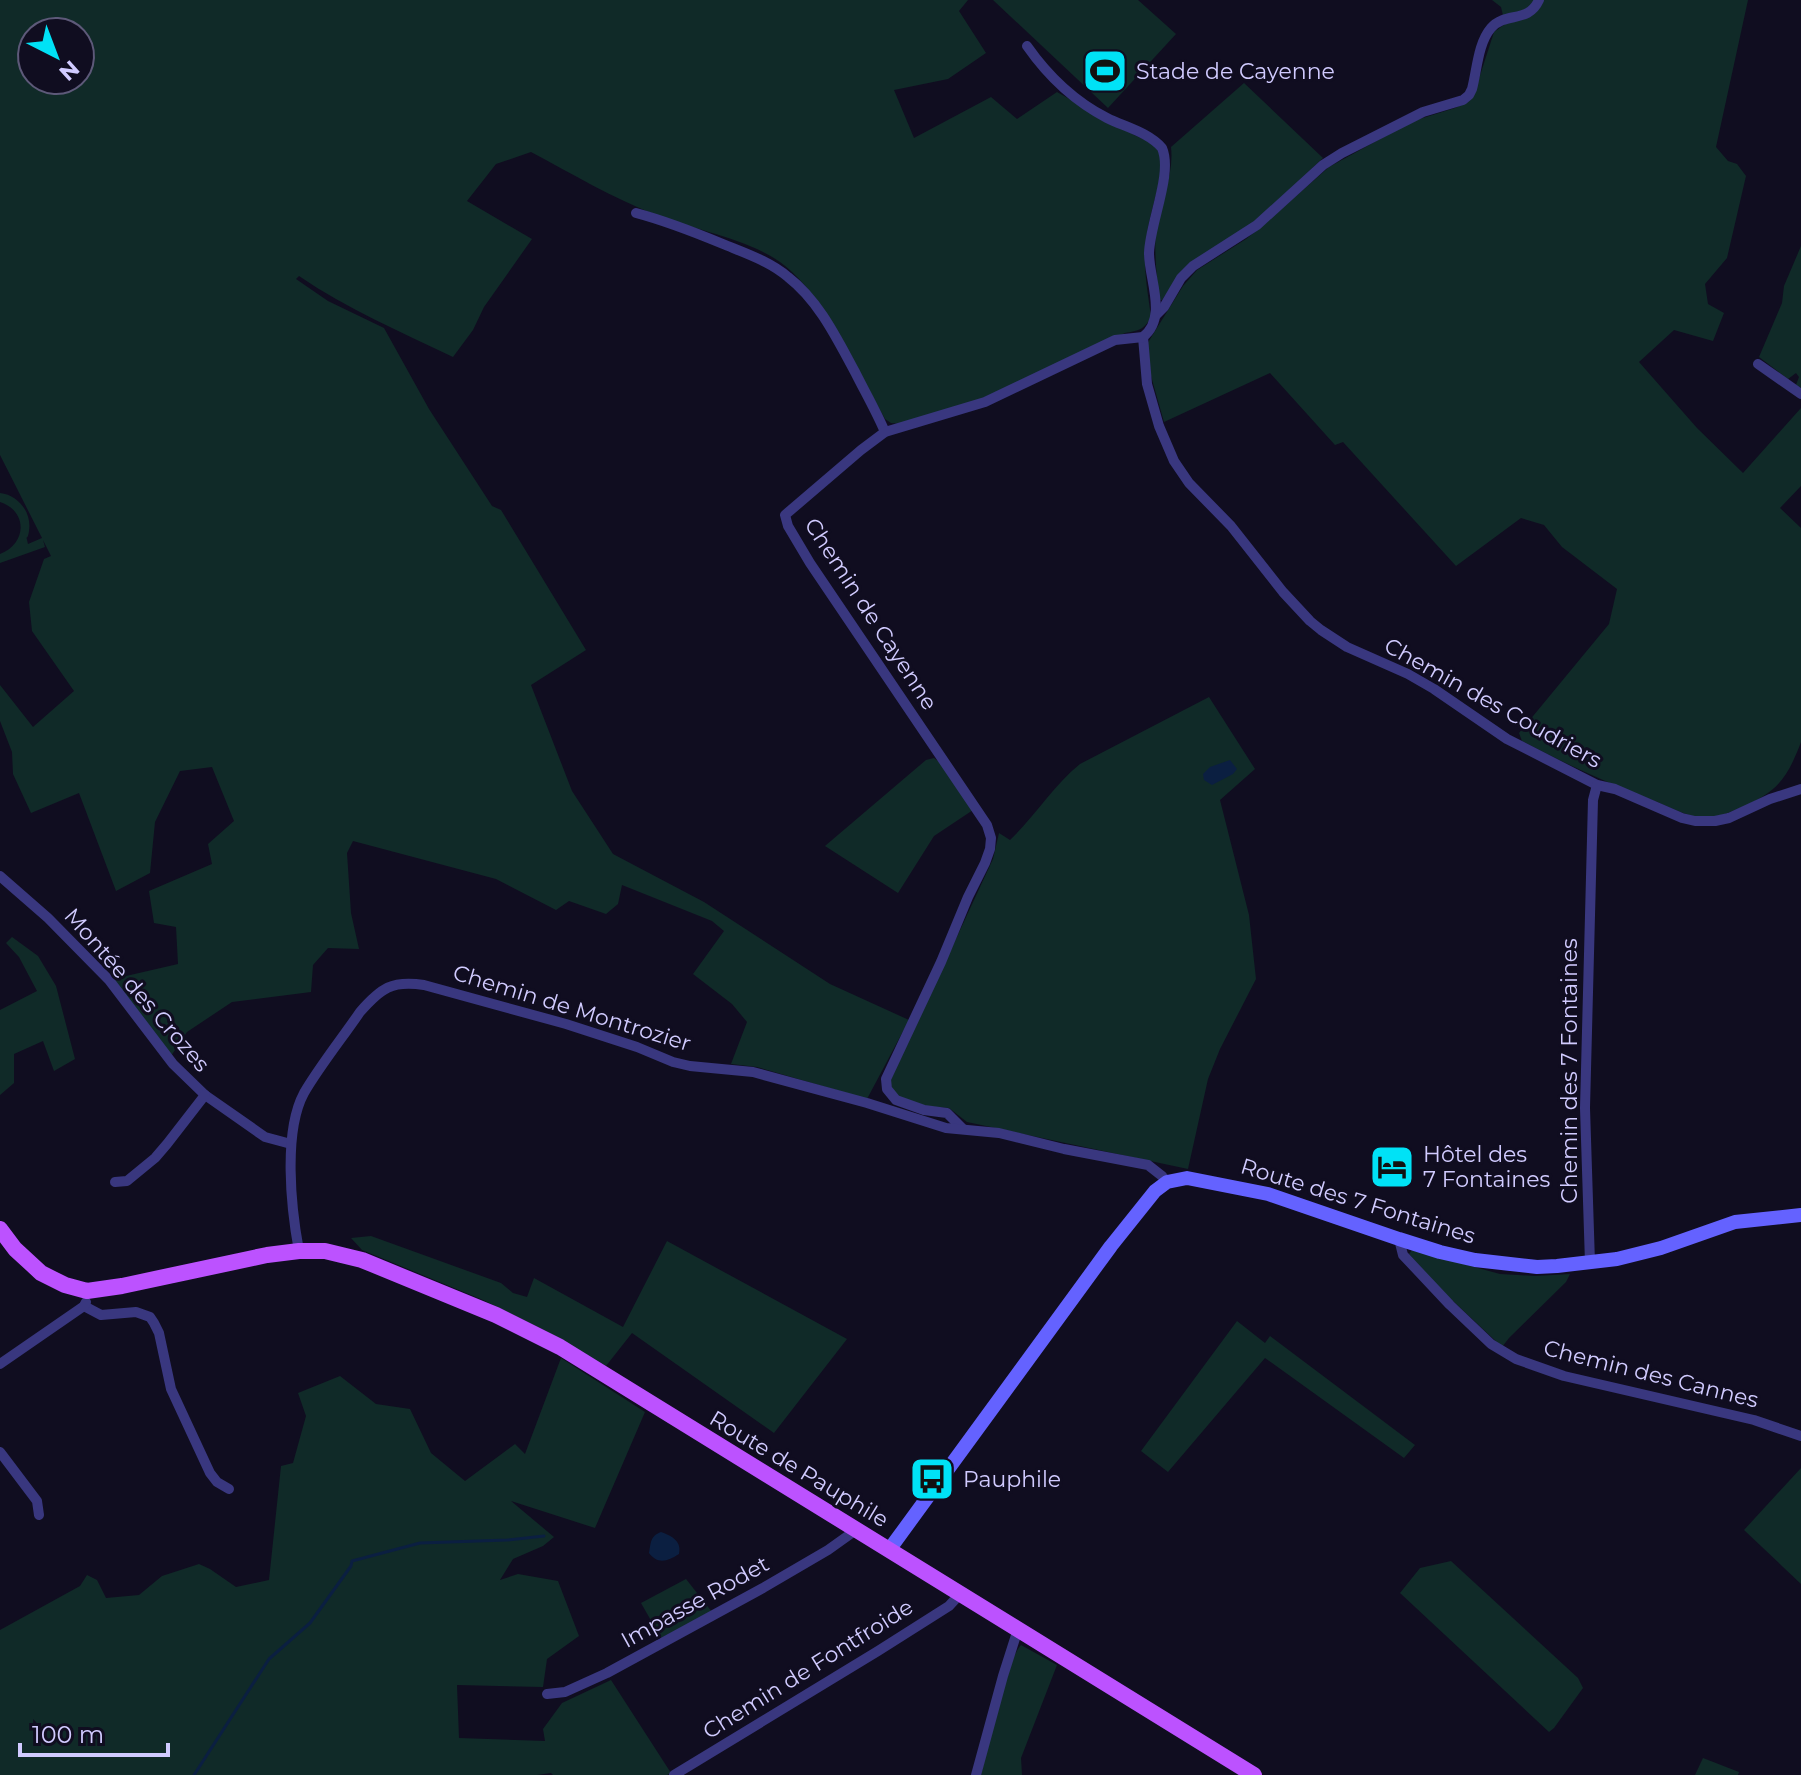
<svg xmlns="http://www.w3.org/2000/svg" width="1801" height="1775" font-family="Montserrat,sans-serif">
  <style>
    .green { fill: #102a28; fill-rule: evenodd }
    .water { fill: #0b1f41 }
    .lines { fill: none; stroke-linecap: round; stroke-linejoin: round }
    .stream { stroke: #0b1f41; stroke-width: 3 }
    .street { stroke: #39377f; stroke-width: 10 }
    .secondary { stroke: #6462ff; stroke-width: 14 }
    .primary { stroke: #bc52ff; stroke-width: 16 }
    .labels { text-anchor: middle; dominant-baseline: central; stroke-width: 6; stroke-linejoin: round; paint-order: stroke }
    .poi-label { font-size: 22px; fill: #d1cbff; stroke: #100d20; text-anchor: start }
    .street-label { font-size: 22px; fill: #d1cbff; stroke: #100d20 }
  </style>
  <rect width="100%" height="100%" fill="#100d20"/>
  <g class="green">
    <path d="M0,0h968l-9,11 27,42 -38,26 -54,11 20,48 77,-41 26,22 40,-27 77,43c12,5 25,10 27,24 3,14 -12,57 -14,75 -5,27 0,54 4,82 -5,13 -13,15 -26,17l-144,66 -78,25 -12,-1 -6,-4c-27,-48 -54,-111 -94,-148 -34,-32 -93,-39 -135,-56 -43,-17 -84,-41 -125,-63l-35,12 -29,37 65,38 -48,68 -11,23 -20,27c-52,-25 -106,-48 -154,-81l-3,3 32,22 56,27 45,81 63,97 9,4 85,140 -55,35 41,106 41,63 91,48 126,82 79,36 -42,79 -110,-32 -26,-3 16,-42 -15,-18 -39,-30 31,-43 -12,-10 -90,-36 -4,19 -12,10 -37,-13 -13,9 -60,-31 -143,-38 -6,12 4,60 8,36 -31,-1 -15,17 -2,27 -79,10 -45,30 -16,24 -58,-77 65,-15 -2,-37 -22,-4 -5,-32 63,-27 -4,-20 26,-23 -22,-54 -32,4 -25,51 -5,51 -34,18 -37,-98 -48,20 -18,-39 -1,-22 -12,-31v-36l33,42 41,-36 -42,-60 -3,-29 15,-43 7,-3 -8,-16 2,7 -45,16v-9c27,-10 28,-43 0,-52v-9c18,2 32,19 29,38 -2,13 -4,0 -1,13l14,-6 -42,-83zM32,32h48v48h-48z"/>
    <path d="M993,0h145l38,34 -68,74z"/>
    <path d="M1492,0h256l-32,147 12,14 9,3 9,12 -19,82 -22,26 3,20 16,9 -11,28 -39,-11 -35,32 58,66 46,45 58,-65v78l-21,22 21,20v214c-15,40 -26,52 -66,68 -11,5 -23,8 -36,7 -16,-2 -31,-11 -47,-17 -44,-17 -87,-36 -130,-59l-3,-8 90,-109 8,-35 -55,-42 -18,-22 -23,-7 -65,48 -113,-124 -8,3 -65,-72 -106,49 -13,-46 -4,-32 36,-58 14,-16 49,-31 15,-12 68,-60 84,-46 42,-13 13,-6 7,-11 19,-59 11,-8 -4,-17z"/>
    <path d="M1244,83l79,75 -67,63 -78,57 -16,22h-3c-2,-26 -6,-51 -2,-77 5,-27 17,-48 14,-76z"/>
    <path d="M1801,246v142l-5,-3 3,-8 -3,-4 -8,6 -29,-22 23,-54 2,-17z"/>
    <path d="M1209,697l46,72 -35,31 29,115 7,64 -36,70 -12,30 -20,90 -221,-47 -18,-14 -26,-2 -23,-8 -8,-9 -2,-8 103,-222 6,-26 11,7c25,-24 43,-54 70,-76z"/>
    <path d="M934,758l5,4 34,48 -39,26 -36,57 -73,-47 101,-86z"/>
    <path d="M12,937l26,19 18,30 19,73 -21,12 -11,-30 -29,13v29l-14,12v-85l37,-19 -18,-34 -13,-14z"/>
    <path d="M371,1236l130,47 12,10 14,4 7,-19 89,49 44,-86 180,98 -73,94 -142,-100 -26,33 -60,-35 -63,-31 -121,-50 -11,-12z"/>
    <path d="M1412,1250l88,24 35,2 35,-2 -4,8 -57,56 -7,9 -65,-61 -28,-32z"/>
    <path d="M1237,1321l28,22 5,-7 145,109 -11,13 -139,-100 -97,114 -27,-21z"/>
    <path d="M561,1358l84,54 -50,116 -84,-27 43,36 -11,9 -30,13 -13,21 18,-6 40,7 21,55 -32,23 -4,28 -86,-2 2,53 86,3 -2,-12 19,-26 49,-23 60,93 -4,2h-114l-2,-2 -14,2h-537v-145l80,-44 7,-11 10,5 9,18 33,-3 23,-19 37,-12 11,5 26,18 33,-7 12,-114 12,-3 13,-47 -8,-23 42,-17 36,28 34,5 21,44 34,28 50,-37 10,10z"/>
    <path d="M1801,1468v116l-57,-54z"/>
    <path d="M1451,1561l127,117 5,10 -29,40 -5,4 -149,-139 20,-25z"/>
    <path d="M686,1579l26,33 -51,26 -20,-35z"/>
    <path d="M1021,1645l36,20 -36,93 1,17h-41c7,-26 25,-114 40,-130z"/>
    <path d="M1703,1758l36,14 -1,3h-43z"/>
  </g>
  <g class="water">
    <path d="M1230,760l7,9 -4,5 -21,11 -8,-5 -1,-6 7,-7z"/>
    <path d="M661,1532c11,4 21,9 18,22 -11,7 -21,11 -30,-1 2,-10 1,-17 12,-21z"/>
  </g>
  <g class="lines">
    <path class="stream" d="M194,1775l75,-116 41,-36 41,-57 1,-5 68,-18 87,-3 37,-4"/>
    <g class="street">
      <path d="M636,213c30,8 58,19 87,31 22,9 46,17 65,33 31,24 49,62 67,95 10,20 21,39 30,60"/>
      <path d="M1156,315l8,-8 17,-29 12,-12 64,-41 66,-60 19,-12 81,-41 40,-12 6,-5 3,-6c5,-19 6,-46 19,-61 15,-17 37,-4 48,-28"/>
      <path d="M1143,337l4,47 12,42 15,35 15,22 42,43 52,66 27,29 11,9 26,17 61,27 26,15 73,50 90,46 18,4 67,29 13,3h20l14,-3 41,-19 31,-10"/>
      <path d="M1758,364l43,30"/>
      <path d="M0,876l48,42 61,62 64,84 32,31 60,42 26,7"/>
      <path d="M963,1129l-16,-16 -23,-3 -28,-10 -9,-11 -1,-10 55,-117 27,-65 17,-34 5,-14 1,-11 -4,-13 -177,-262 -22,-37 -3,-11 76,-65 24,-18 100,-30 130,-62 28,-3c25,-20 6,-57 6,-84 1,-31 24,-79 13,-105 -14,-16 -37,-21 -55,-30 -33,-17 -59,-42 -80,-72"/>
      <path d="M115,1182l12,-1 28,-23 12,-14 38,-49"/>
      <path d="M1399,1239l4,16 47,50 41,39 25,15 48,17 190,44 47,16"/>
      <path d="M299,1251c-8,-43 -16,-119 5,-158 15,-26 39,-56 56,-81 21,-24 32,-32 64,-27l142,39 71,23 36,15 17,4 63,6 114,31 79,25 53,5 65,16 84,16 14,11 5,6"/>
      <path d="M1590,1263l-5,-155 8,-308 4,-15"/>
      <path d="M84,1306l17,9 35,-3 14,5 4,6 5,10 12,56 39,84 7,9 12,7"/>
      <path d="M0,1364l84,-58 2,-4"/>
      <path d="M0,1452l37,49 2,14"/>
      <path d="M547,1694l18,-2 42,-19 156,-85 65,-38 28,-20"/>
      <path d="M674,1775l204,-124 71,-45 11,-12"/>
      <path d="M976,1775l27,-99 15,-47"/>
    </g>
    <path class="secondary" d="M889,1550l222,-304 44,-55 12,-9 20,-4 81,16 131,45 41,13 35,8 62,7 20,-1 60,-7 44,-11 74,-26 66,-7"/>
    <path class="primary" d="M0,1229l15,20 26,24 24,12 22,6 35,-5 145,-31 32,-4h26l37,9 134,55 64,32 694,428"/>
  </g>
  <defs>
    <g id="stadium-square" transform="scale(2.3)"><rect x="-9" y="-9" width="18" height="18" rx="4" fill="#00e2f6" stroke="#100d20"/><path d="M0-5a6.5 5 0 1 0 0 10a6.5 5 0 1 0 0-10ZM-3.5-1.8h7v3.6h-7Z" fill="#111"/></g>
    <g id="hotel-square" transform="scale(2.3)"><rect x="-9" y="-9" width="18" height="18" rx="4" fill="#00e2f6" stroke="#100d20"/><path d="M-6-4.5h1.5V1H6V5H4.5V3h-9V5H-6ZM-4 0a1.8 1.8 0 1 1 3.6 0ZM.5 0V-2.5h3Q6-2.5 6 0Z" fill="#111"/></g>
    <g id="bus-square" transform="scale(2.3)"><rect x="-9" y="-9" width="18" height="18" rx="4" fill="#00e2f6" stroke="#100d20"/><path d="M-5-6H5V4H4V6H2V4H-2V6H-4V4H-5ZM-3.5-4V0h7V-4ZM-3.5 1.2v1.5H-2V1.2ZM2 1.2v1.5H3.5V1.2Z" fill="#111"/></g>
  </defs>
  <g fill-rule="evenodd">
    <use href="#stadium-square" x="1105" y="71"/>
    <use href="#hotel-square" x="1392" y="1167"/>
    <use href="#bus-square" x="932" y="1479"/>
  </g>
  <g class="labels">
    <g class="poi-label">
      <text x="1136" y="71">Stade de Cayenne</text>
      <text x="1423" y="1154">Hôtel des<tspan x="1423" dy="25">7 Fontaines</tspan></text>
      <text x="963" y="1479">Pauphile</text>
    </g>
    <g class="street-label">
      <text transform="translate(871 614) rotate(57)">Chemin de Cayenne</text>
      <text transform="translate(1493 703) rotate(29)">Chemin des Coudriers</text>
      <text transform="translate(137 990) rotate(49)">Montée des Crozes</text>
      <text transform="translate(572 1008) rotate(17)">Chemin de Montrozier</text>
      <text transform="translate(1569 1071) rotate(-90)">Chemin des 7 Fontaines</text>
      <text transform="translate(1358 1201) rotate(17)">Route des 7 Fontaines</text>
      <text transform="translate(1651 1374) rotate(14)">Chemin des Cannes</text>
      <text transform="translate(799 1469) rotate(31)">Route de Pauphile</text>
      <text transform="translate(695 1602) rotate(-29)">Impasse Rodet</text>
      <text transform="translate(808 1669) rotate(-32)">Chemin de Fontfroide</text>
    </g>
  </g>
  <g transform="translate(56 56) rotate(138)"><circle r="38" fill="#100d20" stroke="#5d5979" stroke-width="2"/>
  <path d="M0-6L14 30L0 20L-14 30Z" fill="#00e2f6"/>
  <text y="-12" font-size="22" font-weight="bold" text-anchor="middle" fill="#d1cbff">N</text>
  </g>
  <path d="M20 1743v12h148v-12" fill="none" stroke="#d1cbff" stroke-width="4"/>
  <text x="32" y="1743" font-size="24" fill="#d1cbff" stroke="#100d20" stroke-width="6" paint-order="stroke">100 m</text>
</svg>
